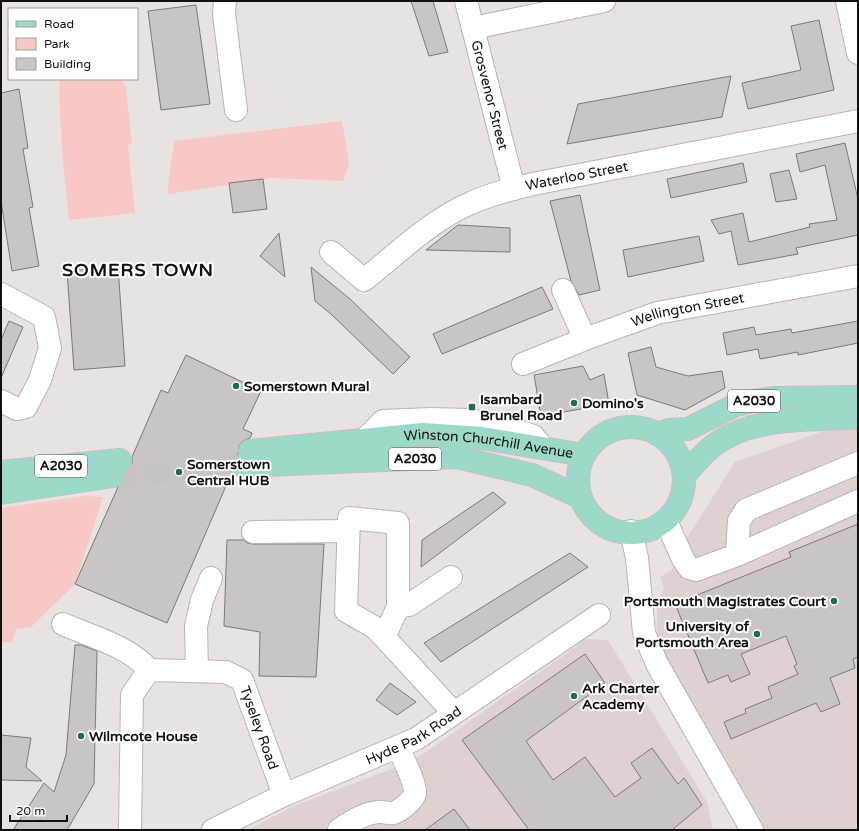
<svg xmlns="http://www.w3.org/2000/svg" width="859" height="831" font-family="'Varela Round',sans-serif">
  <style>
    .built { fill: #dfd1d0 }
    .green { fill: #f8c8c6 }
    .building { fill: #cac4c4; stroke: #7d7878 }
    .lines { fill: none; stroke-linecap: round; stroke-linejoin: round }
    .major-tunnel { stroke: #c8c2c2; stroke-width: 22; stroke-dasharray: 22 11; stroke-linecap: butt }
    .minor-casing { stroke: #b9b4b3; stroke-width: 24 }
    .major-casing { stroke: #c1c1c1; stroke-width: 24 }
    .minor { stroke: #fff; stroke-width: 22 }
    .major { stroke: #9dd9cb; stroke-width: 22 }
    .poi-dot { fill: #246859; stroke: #fff; stroke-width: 1.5 }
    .labels { text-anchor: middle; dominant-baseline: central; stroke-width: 4; stroke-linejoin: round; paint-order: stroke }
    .shield { fill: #fff; stroke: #585757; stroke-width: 1 }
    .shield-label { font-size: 13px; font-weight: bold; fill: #110f0f }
    .street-label { font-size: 14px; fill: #110f0f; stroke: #fff }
    .poi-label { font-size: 14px; font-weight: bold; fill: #110f0f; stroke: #fff; text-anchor: start }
    .district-label { font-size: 18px; font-weight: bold; letter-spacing: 1px; fill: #110f0f; stroke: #fff }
  </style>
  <rect width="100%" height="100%" fill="#e8e2e1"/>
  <g class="built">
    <path d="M858,419v411h-106l-95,-166v-61l7,-15 -4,-11 12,-7 13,-29 50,-79z"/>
    <path d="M587,639l21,1 99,162 6,28h-465l46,-24 108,-41 24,-13z"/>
  </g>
  <g class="green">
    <path d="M60,79h61l5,8 6,57h-4l7,69 -66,7 -7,-69 -3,-57z"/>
    <path d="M342,121l7,42 -6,18 -71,-3 -105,16 7,-53z"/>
    <path d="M86,496l17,1 -28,87 -44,43 -15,2 -4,13h-11v-134z"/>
  </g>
  <g class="building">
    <path d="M411,1h22l15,51 -19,4z"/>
    <path d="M196,5l14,99 -49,6 -13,-99z"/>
    <path d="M819,20l15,70 -86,19 -6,-26 59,-13 -10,-44z"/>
    <path d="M731,76l-9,41 -155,27 11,-40z"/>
    <path d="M19,89l9,59 -5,1 10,58 -4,1 10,58 -27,5 -11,-70v-108z"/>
    <path d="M845,143l13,56v36l-62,13 2,6 -60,11 -7,-34 -12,3 -8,-14 32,-7 6,29 61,-15 -1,-3 28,-4 -12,-55 -25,7 -4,-18z"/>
    <path d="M743,163l4,19 -76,16 -4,-19z"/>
    <path d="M789,170l8,29 -21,3 -6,-28z"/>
    <path d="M263,179l4,30 -34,4 -4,-30z"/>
    <path d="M580,195l20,95 -21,5 -8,-14 -21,-80z"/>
    <path d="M458,225l52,3v24l-84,-2z"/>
    <path d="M279,233l6,44 -25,-21z"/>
    <path d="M699,236l5,25 -76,16 -5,-27z"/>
    <path d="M118,267l7,99 -51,4 -7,-99z"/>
    <path d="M311,267l39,32 60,58 -17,17 -62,-60 -16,-13z"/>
    <path d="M542,287l11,22 -111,45 -9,-20z"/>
    <path d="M9,321l14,6 -22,51v-38z"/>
    <path d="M858,321v22l-60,12v-3l-38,7 -2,-10 -31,6 -4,-22 31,-6 2,8 35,-6 1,4z"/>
    <path d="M651,347l5,20 32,9 34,-5 3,17 -40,22 -48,-15 -9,-42z"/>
    <path d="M186,355l75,36 -18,38 9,4 -2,5 -7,3 -4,5 -1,9 -6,6 -1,5 1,6 -65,151 -92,-39 43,-97 6,-6 1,-9 7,-7v-8l29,-67 7,3z"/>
    <path d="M583,366l7,14 14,-6 5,30 -68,12 -7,-41z"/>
    <path d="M493,492l13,11 -85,64 1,-27z"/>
    <path d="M858,524v133l-5,2 2,9 -25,10 10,26 -19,8 -5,-9 -85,36 -7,-17 22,-9 -1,-4 27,-11 -4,-11 30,-13 -4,-8 3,-2 -11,-28 -45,18 9,20 -19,8 -3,-7 -20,8 -33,-79 116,-47 -2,-5z"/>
    <path d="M227,540h17l3,3 6,1h71l-8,133 -57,-1 1,-44 -36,-6z"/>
    <path d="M570,553l18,14 -147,95 -17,-19z"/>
    <path d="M75,645h6l16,6 -3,133 -27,46h-54l31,-47 10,9 12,-37z"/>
    <path d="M585,654l20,29 -79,58 27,39 32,-23 30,40 26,-19 -10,-15 21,-15 26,36 6,-6 18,27 -30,25h-143l-67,-90z"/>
    <path d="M390,683l26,19 -19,13 -21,-15z"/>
    <path d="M1,735l30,3 -5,29 16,14 -41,-1z"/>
    <path d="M454,809l16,21h-45z"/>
  </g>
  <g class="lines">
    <path class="major-tunnel" d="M113,476l130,-10"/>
    <g class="minor-casing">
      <g id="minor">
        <path d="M225,1l-1,13 12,96"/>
        <path id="s1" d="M466,1l48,188"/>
        <path d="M847,1l11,52"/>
        <path d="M473,28l131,-27"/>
        <path id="s2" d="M331,252l33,28c34,-27 67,-60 107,-77 19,-9 41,-14 62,-19l325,-63"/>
        <path d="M563,290l22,49"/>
        <path d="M1,294l43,23 6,31 -10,32 -14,27 -9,2 -16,-8"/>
        <path id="s3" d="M523,364l62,-25 72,-26 201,-37"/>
        <path d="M364,440l19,-19 48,-2 38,1 35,6 29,10 10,12"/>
        <path d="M666,521l17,38 6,9 7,2 41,-15 121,-54"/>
        <path d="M631,531l6,27 7,75 13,31 95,166"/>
        <path d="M253,532l95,-1"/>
        <path d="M737,555l2,-34 7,-11 112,-47"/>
        <path d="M398,607l11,-2 42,-28"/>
        <path d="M63,624c27,12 68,23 86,46"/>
        <path d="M384,637l14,-30v-84l-49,-5 -3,93 28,16 10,10 70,76"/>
        <path d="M197,671l-1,-45 6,-26 9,-22"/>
        <path id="s4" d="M130,830l2,-135 17,-25 77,2 16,8 42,115"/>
        <path id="s5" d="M213,830l71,-35 132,-56 183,-124"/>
        <path d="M339,830c11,-8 28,-18 42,-18 4,0 8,2 12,1 7,-2 21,-13 22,-20 1,-9 -13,-37 -17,-46"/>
      </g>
    </g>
    <g class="major-casing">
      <g id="major">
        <circle cx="631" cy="480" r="53"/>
        <path d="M657,434l12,-4 19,-1 48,-24 18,-4 21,-3 83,-1"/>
        <path id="s6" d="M250,451l173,-17 59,4 102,17"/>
        <path d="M243,466l214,-9 75,18 48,22"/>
        <path d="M1,472l119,-12"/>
        <path d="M684,476c10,-11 18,-22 30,-31 41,-30 96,-24 144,-28"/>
        <path d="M1,493l112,-17"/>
      </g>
    </g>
    <use href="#minor" class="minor"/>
    <use href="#major" class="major"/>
  </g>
  <g class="poi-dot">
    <circle cx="236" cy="386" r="4"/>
    <circle cx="574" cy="403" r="4"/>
    <rect x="468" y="403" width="8" height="8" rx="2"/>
    <circle cx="179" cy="472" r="4"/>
    <circle cx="834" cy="601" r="4"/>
    <circle cx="757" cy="634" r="4"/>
    <circle cx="574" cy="696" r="4"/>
    <circle cx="81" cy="736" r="4"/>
  </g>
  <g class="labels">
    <g class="shield">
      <rect x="728" y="390" width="52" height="22" rx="3"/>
      <rect x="389" y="448" width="52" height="22" rx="3"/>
      <rect x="35" y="455" width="52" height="22" rx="3"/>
    </g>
    <g class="shield-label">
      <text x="754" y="401">A2030</text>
      <text x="415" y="459">A2030</text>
      <text x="61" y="466">A2030</text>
    </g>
    <g class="street-label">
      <text stroke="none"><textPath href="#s1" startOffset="97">Grosvenor Street</textPath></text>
      <text stroke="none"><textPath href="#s2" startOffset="285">Waterloo Street</textPath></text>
      <text stroke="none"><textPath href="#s3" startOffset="174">Wellington Street</textPath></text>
      <text stroke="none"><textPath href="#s6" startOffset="240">Winston Churchill Avenue</textPath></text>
      <text stroke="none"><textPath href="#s4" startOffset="311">Tyseley Road</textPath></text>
      <text stroke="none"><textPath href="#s5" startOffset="222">Hyde Park Road</textPath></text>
    </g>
    <g class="poi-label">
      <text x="244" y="386">Somerstown Mural</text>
      <text x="480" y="399">Isambard<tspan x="480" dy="16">Brunel Road</tspan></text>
      <text x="582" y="403">Domino's</text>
      <text x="187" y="464">Somerstown<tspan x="187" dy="16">Central HUB</tspan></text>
      <text x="826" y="601" text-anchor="end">Portsmouth Magistrates Court</text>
      <text x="749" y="626" text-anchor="end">University of<tspan x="749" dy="16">Portsmouth Area</tspan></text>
      <text x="582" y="688">Ark Charter<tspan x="582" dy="16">Academy</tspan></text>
      <text x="89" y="736">Wilmcote House</text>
    </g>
    <g class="district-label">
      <text x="138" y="270">SOMERS TOWN</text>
    </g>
  </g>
  <rect width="859" height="831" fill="none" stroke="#110f0f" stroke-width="4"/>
  <rect x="8" y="8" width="130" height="72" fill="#ffffff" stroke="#a09f9f"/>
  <rect x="16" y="21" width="20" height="6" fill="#9dd9cb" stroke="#a09f9f"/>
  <text x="44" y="28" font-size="12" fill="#110f0f">Road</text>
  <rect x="16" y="38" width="20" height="12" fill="#f8c8c6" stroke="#a09f9f"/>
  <text x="44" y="48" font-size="12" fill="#110f0f">Park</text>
  <rect x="16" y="58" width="20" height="12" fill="#cac4c4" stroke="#a09f9f"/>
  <text x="44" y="68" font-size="12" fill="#110f0f">Building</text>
  <path d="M10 815v6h57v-6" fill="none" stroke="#110f0f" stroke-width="2"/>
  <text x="16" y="815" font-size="12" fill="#110f0f" stroke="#ffffff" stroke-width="3" paint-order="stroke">20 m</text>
</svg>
